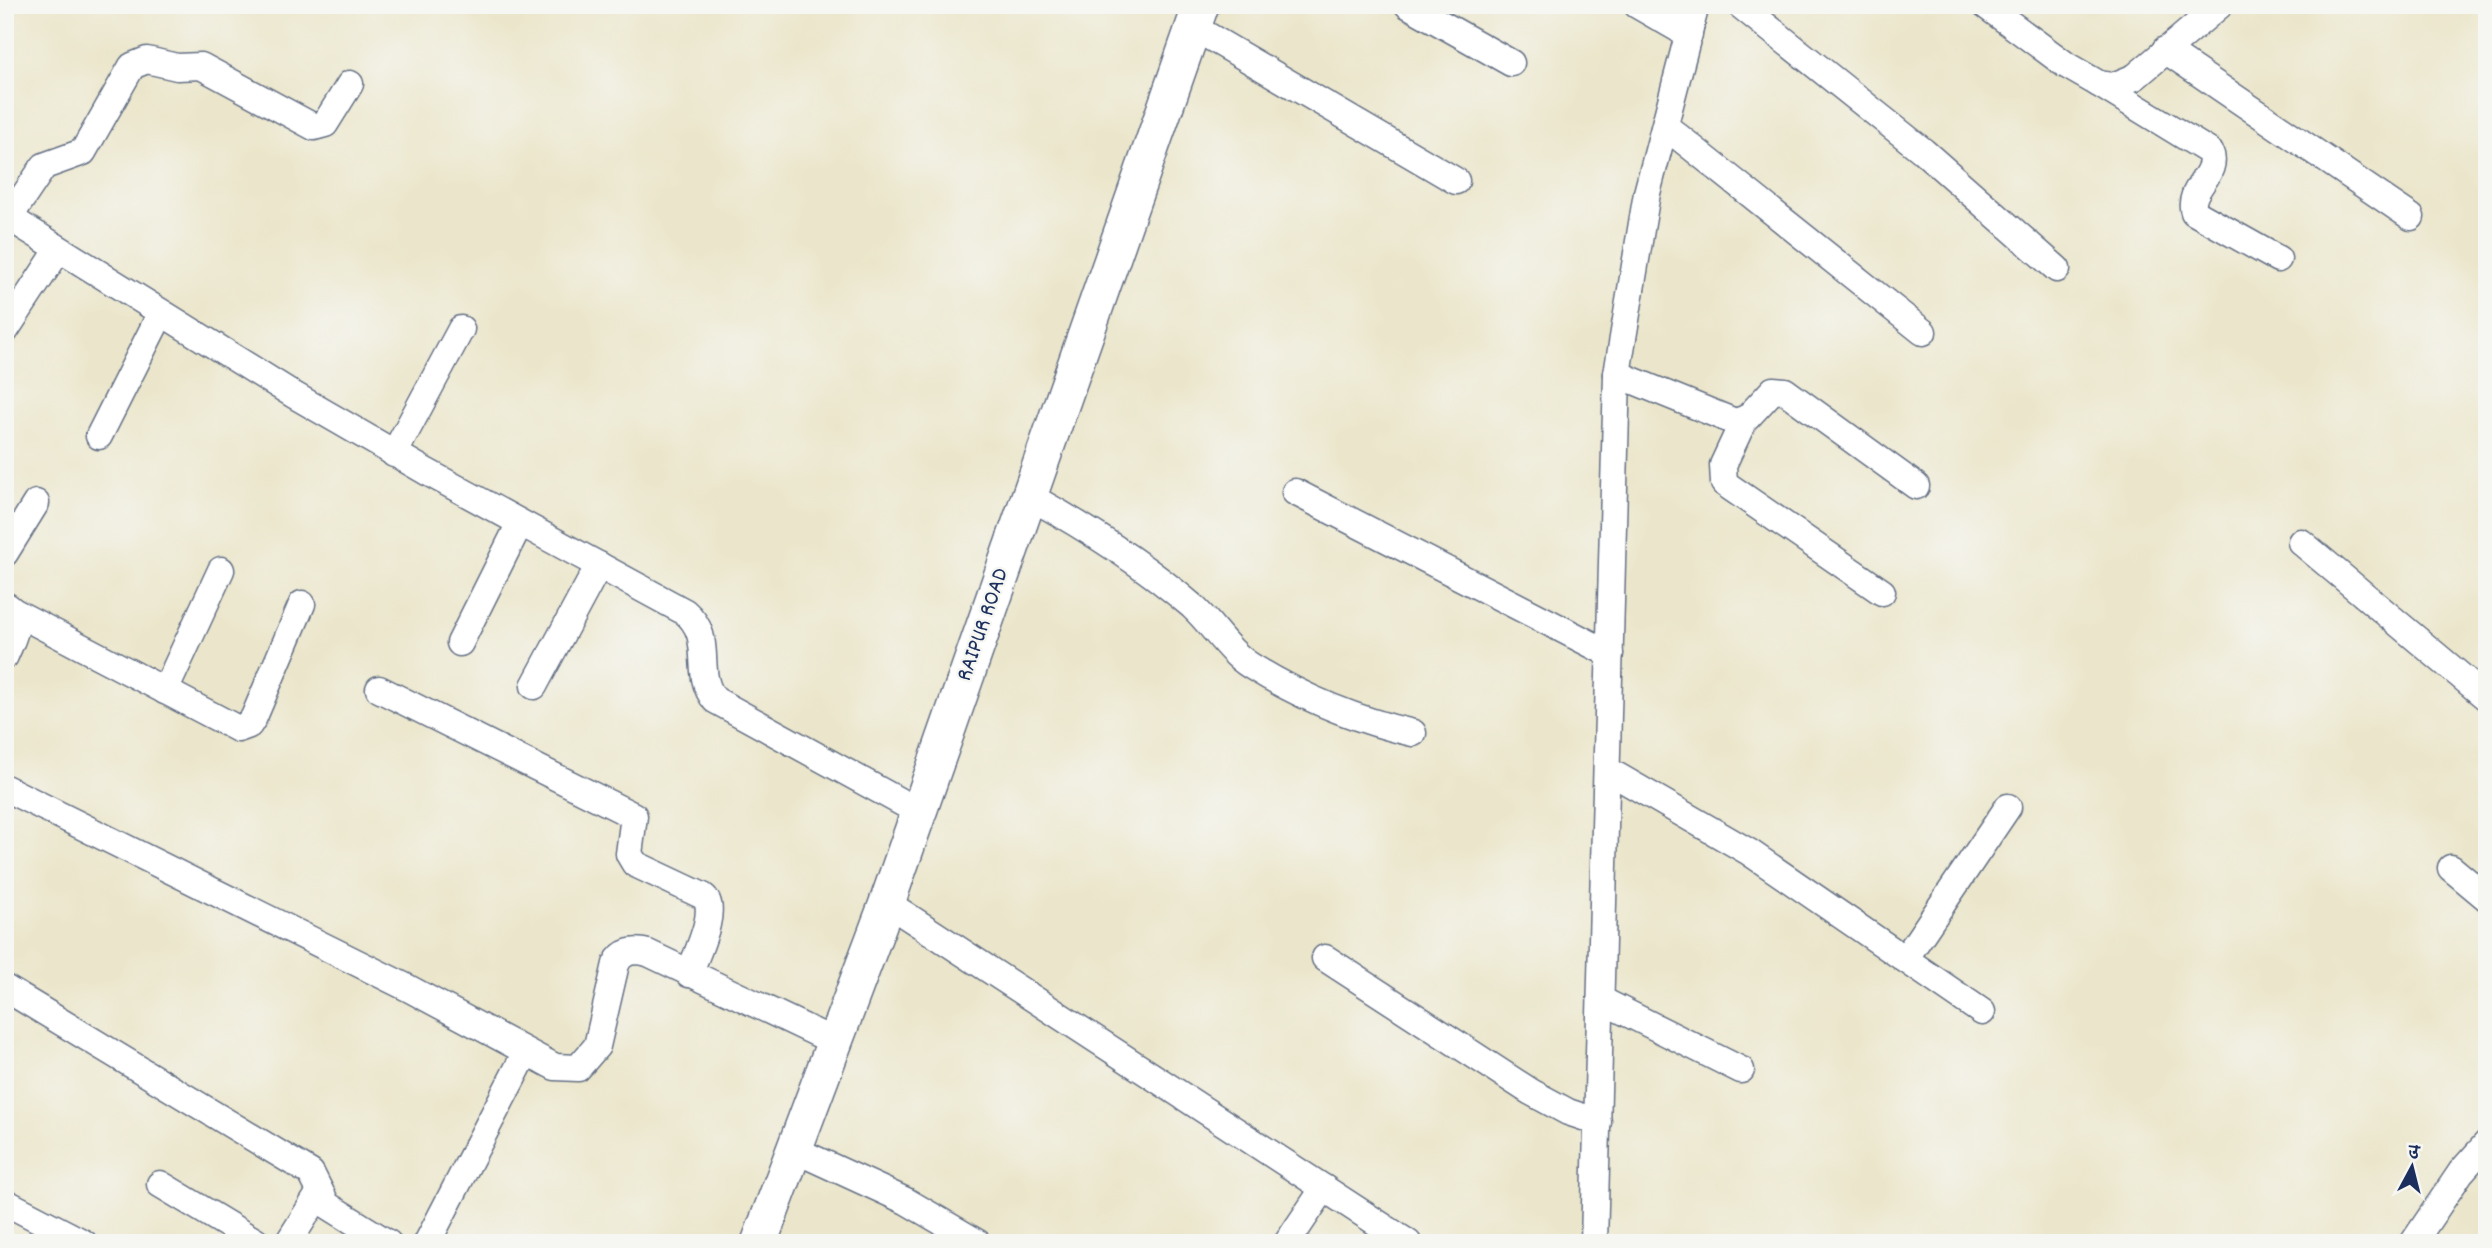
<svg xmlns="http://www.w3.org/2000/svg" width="2492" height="1248" font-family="Dekko,'Playpen Sans Deva',sans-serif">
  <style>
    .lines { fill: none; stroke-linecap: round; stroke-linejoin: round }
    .minor-casing { stroke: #646f84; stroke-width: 29 }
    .major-casing { stroke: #646f84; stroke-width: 38 }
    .minor { stroke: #fff; stroke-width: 26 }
    .major { stroke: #fff; stroke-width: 35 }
    .labels { text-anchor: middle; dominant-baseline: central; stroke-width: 5; stroke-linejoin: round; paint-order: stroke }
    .street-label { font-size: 23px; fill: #1b2f5e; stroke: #f6f6f2 }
  </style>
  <rect width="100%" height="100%" fill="#f6f6f2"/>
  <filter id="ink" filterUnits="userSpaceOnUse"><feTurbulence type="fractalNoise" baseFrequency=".0143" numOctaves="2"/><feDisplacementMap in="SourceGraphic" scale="14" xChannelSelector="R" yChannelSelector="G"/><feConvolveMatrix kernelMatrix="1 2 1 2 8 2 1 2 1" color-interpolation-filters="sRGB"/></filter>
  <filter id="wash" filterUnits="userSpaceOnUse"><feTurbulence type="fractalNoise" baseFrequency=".00686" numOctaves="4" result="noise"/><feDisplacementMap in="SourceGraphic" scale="28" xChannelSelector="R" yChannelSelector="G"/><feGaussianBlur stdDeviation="1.57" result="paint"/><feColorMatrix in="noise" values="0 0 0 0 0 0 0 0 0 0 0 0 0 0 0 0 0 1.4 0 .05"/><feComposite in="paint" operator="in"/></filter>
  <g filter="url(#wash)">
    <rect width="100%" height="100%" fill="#ebe6cb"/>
  </g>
  <g filter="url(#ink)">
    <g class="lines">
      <g class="minor-casing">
        <g id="minor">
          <path d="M1408,5l103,58"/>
          <path d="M1637,5l52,30"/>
          <path d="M1740,5l183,146 134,118"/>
          <path d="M1985,5l81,60 33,19 14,2 22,-9 85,-72"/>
          <path d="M1193,27l263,154"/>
          <path d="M2165,50l246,167"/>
          <path d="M2099,84l111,68c10,22 -24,37 -16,60l84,47"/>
          <path d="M1665,126l258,206"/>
          <path d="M5,215l289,180 133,77 258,140c31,26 7,60 30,88l204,112"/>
          <path d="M9,218l35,-52 39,-14 49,-86 15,-6 30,7 24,-1 113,61 11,-3 25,-40"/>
          <path d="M5,331l54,-82"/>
          <path d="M1617,374l118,48 12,-4 26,-28 12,1 131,95"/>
          <path d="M1744,420l-21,45 1,18 158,109"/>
          <path d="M99,436l62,-123"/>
          <path d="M394,454l67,-125"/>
          <path d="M1295,492l315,162"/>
          <path d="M1029,496c58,32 112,66 163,110 21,19 35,45 59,60 50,31 105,54 162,67"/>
          <path d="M2301,542l186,156"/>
          <path d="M5,553l31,-50"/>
          <path d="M5,605c22,12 7,33 0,51"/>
          <path d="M15,612l223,117 11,-4 5,-8 48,-113"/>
          <path d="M460,643l60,-120"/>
          <path d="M534,686l65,-121"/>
          <path d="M379,689l255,127 -5,38 6,10 68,32c17,12 -8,61 -14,78"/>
          <path d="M165,691l56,-121"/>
          <path d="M1607,770l142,82 233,160"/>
          <path d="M5,788l403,200 147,79 23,1 19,-22 19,-82c6,-13 18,-15 32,-11l185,88"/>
          <path d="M2451,868l36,30"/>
          <path d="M887,903l521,340"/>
          <path d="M1325,958l206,134 37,20 30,10"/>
          <path d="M1905,959l103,-152"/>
          <path d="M5,988l306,185 16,32 61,38"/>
          <path d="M1601,1000l140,70"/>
          <path d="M793,1149l113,52 72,42"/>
          <path d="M160,1184l98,59"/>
          <path d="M5,1202l79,41"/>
          <path d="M288,1243l32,-51"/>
          <path d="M427,1243l98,-189"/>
          <path d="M1287,1243l37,-55"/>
          <path d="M1594,1243l23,-869 30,-181 49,-188"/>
          <path d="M2413,1243l48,-71 26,-29"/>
        </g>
      </g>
      <g class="major-casing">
        <path id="major" d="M759,1243l128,-340 314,-898"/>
      </g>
      <use href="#minor" class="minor"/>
      <use href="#major" class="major"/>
    </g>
  </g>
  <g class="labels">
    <g class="street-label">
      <text transform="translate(984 625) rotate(-71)">RAIPUR ROAD</text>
    </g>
  </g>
  <rect width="2492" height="1248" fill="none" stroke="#f6f6f2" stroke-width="28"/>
  <g transform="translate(2412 1167) rotate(7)" stroke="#f6f6f2" stroke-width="5" paint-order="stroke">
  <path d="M0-5L12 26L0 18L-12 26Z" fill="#1b2f5e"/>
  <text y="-10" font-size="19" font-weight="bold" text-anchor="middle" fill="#1b2f5e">उ</text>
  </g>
</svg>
